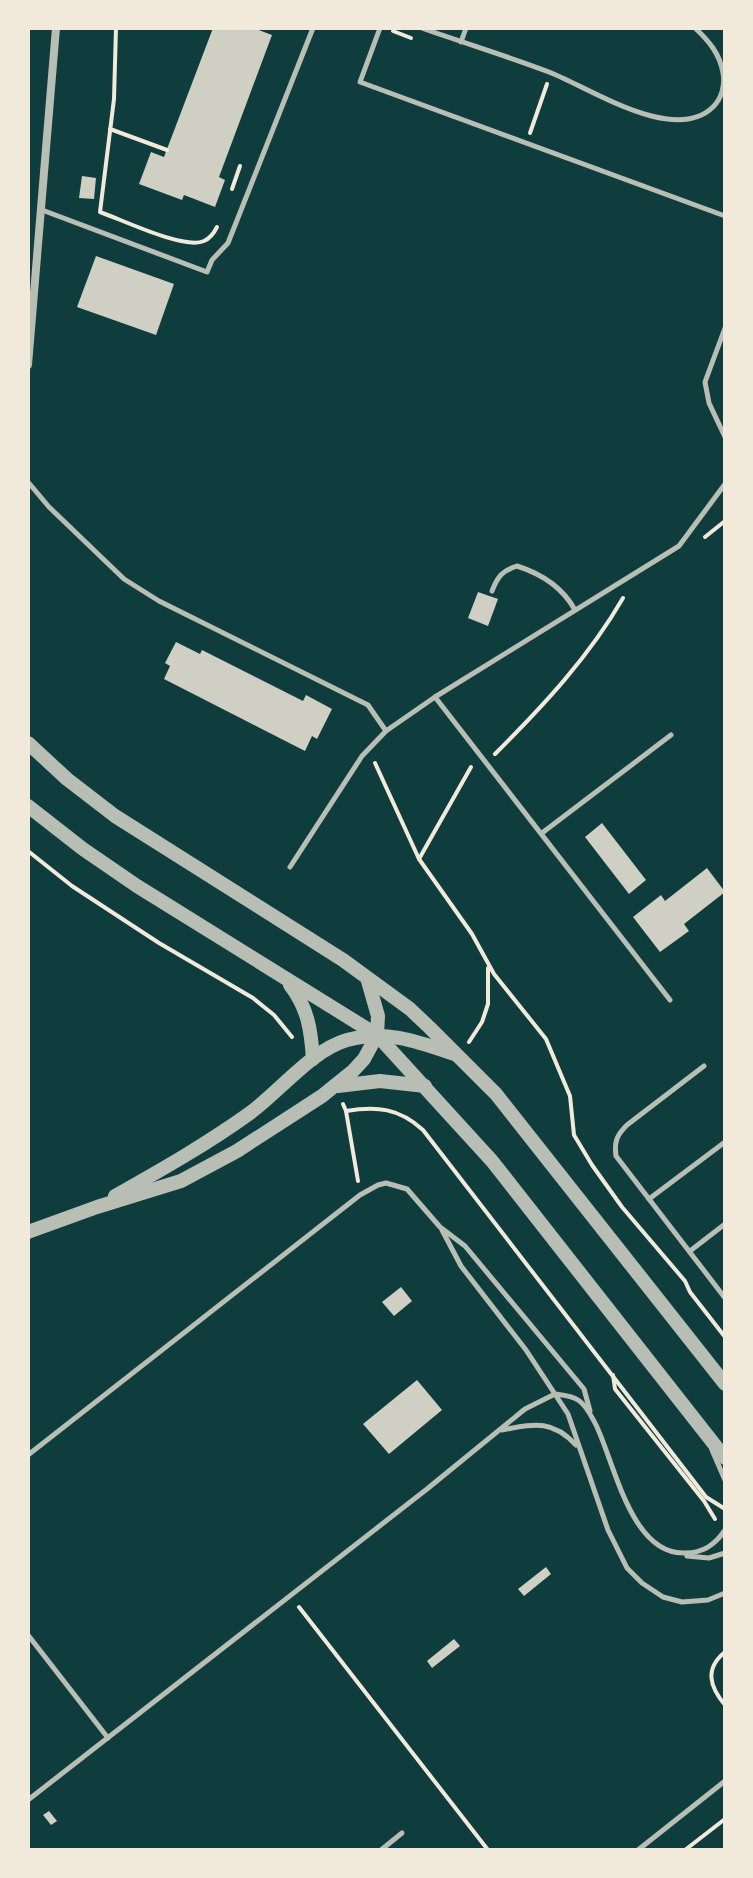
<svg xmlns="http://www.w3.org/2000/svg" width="753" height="1878" font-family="Lora,serif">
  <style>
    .building { fill: #cfcfc3 }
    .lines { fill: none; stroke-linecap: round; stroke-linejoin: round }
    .path { stroke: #f1e9da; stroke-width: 4 }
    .service { stroke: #b8beb3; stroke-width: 5 }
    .minor { stroke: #b8beb3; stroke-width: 8 }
    .tertiary { stroke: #b8beb3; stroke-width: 14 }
  </style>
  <rect width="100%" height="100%" fill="#0f3d3e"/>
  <g class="building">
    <path d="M213,28h40l19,7 -53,142 6,3 -10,27 -31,-12 -2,5 -43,-16 12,-32 13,5z"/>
    <path d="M82,176l14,2 -2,21 -15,-1z"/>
    <path d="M96,256l78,28 -18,51 -79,-28z"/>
    <path d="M478,592l20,7 -10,27 -20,-8z"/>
    <path d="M176,642l24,12 2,-4 101,51 3,-6 26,14 -15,30 -5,-3 -7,15 -141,-72 6,-13 -5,-3z"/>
    <path d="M602,823l44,57 -17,14 -44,-57z"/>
    <path d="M707,868l18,24 -41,32 5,7 -29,21 -27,-35 28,-22 4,6z"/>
    <path d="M401,1287l11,14 -18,15 -12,-14z"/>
    <path d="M417,1380l25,30 -53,44 -26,-30z"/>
    <path d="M546,1567l5,7 -27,22 -6,-7z"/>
    <path d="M454,1639l6,7 -28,22 -5,-7z"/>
    <path d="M49,1811l8,10 -6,4 -8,-10z"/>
  </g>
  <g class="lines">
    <g class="path">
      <path d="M116,28l-2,71 -14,113c23,8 84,38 104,29 7,-3 10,-8 13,-14"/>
      <path d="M393,31l18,7"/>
      <path d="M110,129l57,21"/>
      <path d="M530,133l17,-49"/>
      <path d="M232,189l8,-23"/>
      <path d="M705,537l20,-16"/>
      <path d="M495,754c48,-48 94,-97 128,-156"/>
      <path d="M375,763l44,96 53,75 22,40 52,65 24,57 4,39 18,30 30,42 63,74 5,11 35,45"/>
      <path d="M28,851l44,35 87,57 94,55 21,17 18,22"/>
      <path d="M419,859l52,-92"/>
      <path d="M469,1042l13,-20 6,-18v-36"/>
      <path d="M343,1104l3,7c31,-5 53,-3 77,19l283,367 19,12"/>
      <path d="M346,1111l12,70"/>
      <path d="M613,1375l2,14 89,112 11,18"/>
      <path d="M299,1607l189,243"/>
      <path d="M725,1652c-21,17 -15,35 0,53"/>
      <path d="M685,1850l40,-31"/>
    </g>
    <g class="service">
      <path d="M380,28l-20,54 365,134"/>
      <path d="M422,28c42,15 85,28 127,44 41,16 125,73 164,35 9,-9 12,-22 10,-34 -3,-19 -14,-32 -28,-45"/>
      <path d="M461,42l5,-14"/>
      <path d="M42,210l165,62 5,-12 16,-17 85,-215"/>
      <path d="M725,328l-20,54 4,21 16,34"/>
      <path d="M28,482l21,25 75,72 35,22 209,104 18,26"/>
      <path d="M492,591c6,-15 10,-20 25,-25 25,8 46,22 58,44"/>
      <path d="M435,697l235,303"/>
      <path d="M542,833l129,-98"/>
      <path d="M290,867l72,-111 24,-25 49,-34 244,-151 46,-62"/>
      <path d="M704,1066l-77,59c-10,10 -13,16 -11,31l109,142"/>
      <path d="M649,1199l76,-57"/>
      <path d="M442,1230l19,36 65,84 42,64 40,116 19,38 15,15 21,14 19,5 26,-2 17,-7"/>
      <path d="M690,1251l35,-27"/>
      <path d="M502,1430c32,-6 50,-11 74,15"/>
      <path d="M712,1450l13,30"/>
      <path d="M28,1455l332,-260 18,-10 8,-2 21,6 33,38 25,19 119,143 6,22"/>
      <path d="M687,1556l22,2 16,-5"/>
      <path d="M28,1635l80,103"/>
      <path d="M28,1800l399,-311 98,-80 30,-15c7,1 17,2 23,6 8,5 14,17 18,25 19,39 35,130 89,128 18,0 30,-8 40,-23"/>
      <path d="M381,1850l21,-17"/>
      <path d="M638,1850l87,-69"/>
    </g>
    <path class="minor" d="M28,365l28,-337"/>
    <g class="tertiary">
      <path d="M28,743l39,36 48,37 228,144 67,49 20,19 66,66 229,290"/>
      <path d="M28,806l55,43 54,37 240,149 115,126 233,297"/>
      <path d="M290,985c18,23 21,45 23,74"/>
      <path d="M338,1086l42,-5 45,5"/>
      <path d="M115,1196c46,-26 92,-52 135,-83 30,-22 62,-63 97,-73 38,-11 72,2 107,14"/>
      <path d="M28,1232l69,-25 84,-26 56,-30 85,-55 31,-25 11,-12 13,-24 1,-19 -10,-35"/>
    </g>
  </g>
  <rect width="753" height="1878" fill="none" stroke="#f1e9da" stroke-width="60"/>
</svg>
